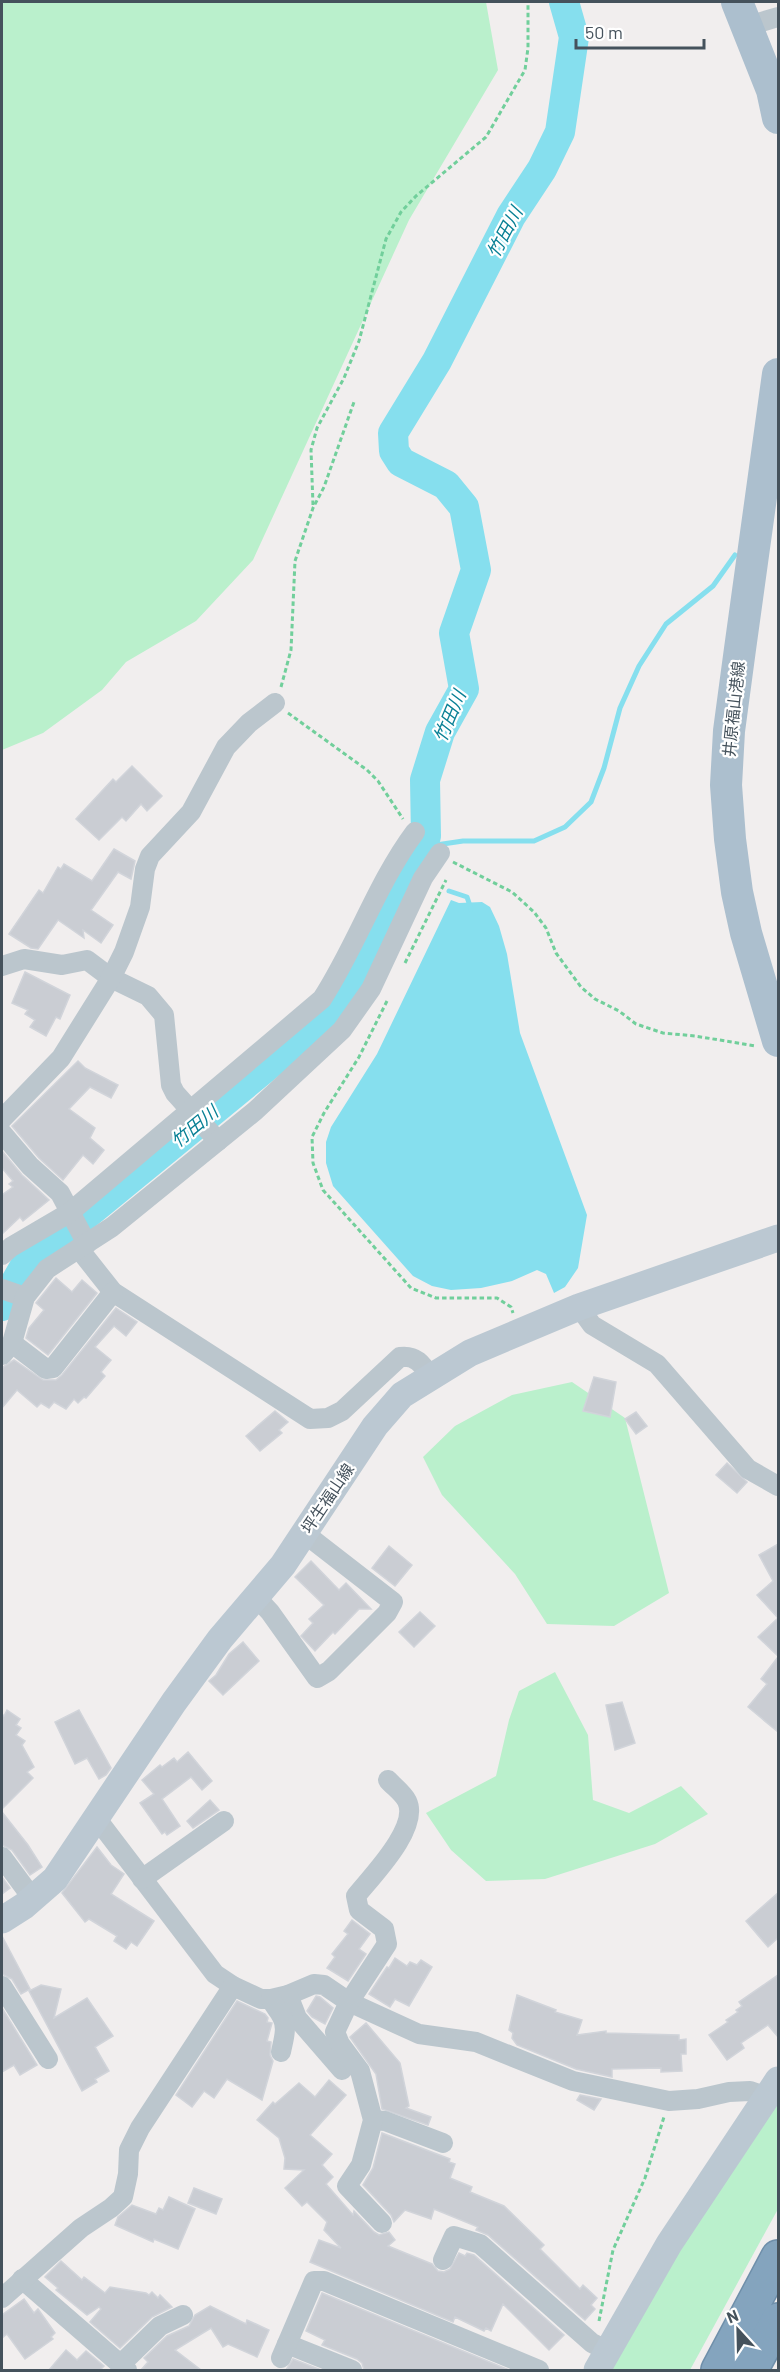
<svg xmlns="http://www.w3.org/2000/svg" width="780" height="2372" font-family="Barlow,'Noto Sans JP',sans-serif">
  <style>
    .green { fill: #baf0cc }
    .water { fill: #86dfee }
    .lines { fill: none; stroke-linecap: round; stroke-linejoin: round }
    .stream { stroke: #86dfee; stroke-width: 5 }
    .river { stroke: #86dfee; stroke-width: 30 }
    .building { fill: #cacdd3; stroke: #d1d4da; stroke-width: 1.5 }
    .highway-casing { stroke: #6f8faa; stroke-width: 36 }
    .path { stroke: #71cf9b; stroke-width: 3; stroke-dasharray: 4.5 3; stroke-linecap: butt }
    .street { stroke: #bbc6cd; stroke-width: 20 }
    .secondary { stroke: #bbc8d2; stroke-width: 27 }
    .primary { stroke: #acbfce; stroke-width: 32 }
    .highway { stroke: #84a4be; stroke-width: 33 }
    .labels { text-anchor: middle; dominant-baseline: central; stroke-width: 4.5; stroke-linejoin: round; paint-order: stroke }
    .street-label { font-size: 16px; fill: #45525c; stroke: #fff }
    .water-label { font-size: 18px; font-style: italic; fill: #098095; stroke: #fff }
  </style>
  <rect width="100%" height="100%" fill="#f1eeee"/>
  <g class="green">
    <path d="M2,2h484l12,68 -89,150 -156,340 -57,61 -70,41 -24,28 -59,43 -41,17z"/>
    <path d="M572,1382l53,36 44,175 -55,33 -67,-2 -32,-50 -73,-79 -19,-38 32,-31 57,-31z"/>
    <path d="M555,1672l33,63 5,65 36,13 52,-27 27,28 -53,30 -110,35 -59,2 -35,-31 -25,-37 70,-37 13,-56 10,-29z"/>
    <path d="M778,2096v113l-88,161h-78l34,-67z"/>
  </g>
  <path class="water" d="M451,900l8,3 23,-1 8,5 9,19 8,28 13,79 67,182 -9,53 -13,19 -11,6 -8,-19 -9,-4 -25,11 -31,7 -30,2 -19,-4 -19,-10 -80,-90 -7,-23v-21l5,-15 46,-73z"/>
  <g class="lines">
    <g class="stream">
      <path d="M422,850l14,-5 27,-4h71l31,-14 26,-25 13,-34 16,-60 19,-42 27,-42 47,-38 22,-31"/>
      <path d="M449,891l18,6 4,12"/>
    </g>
    <path class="river" d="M2,1306l24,-42 301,-247 20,-25 75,-142 4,-14 -1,-56 15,-48 24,-43 -10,-56 22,-63 -12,-63 -18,-22 -45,-23 -7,-11 -1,-18 44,-72 74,-145 31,-47 18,-37 14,-95 -10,-35"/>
  </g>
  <g class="building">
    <path d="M132,766l30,30 -15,15 -6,-7 -15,17 -4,-4 -23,23 -23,-21 37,-40 3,3z"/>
    <path d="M114,849l21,12 -4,18 -13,-7 -27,38 22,15 -12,18 -18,-13 1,8 -26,-18 -20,29 -7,-1 -22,-14 30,-44 4,3 15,-26 3,2 3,-5 28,17z"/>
    <path d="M25,972l45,23 -10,24 -4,-2 -10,19 -16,-9 5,-7 -10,-6 3,-4 -16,-7z"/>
    <path d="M78,1061l7,7 33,17 -7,13 -21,-11 -21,22 26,19 -5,10 14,12 -11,14 -10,-9 -20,25 -24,-22 -27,-32z"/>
    <path d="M2,1151l20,24 27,25 -26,21 -3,-4 -18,17v-39l11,-8 -4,-3 4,-3 -11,-13z"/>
    <path d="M56,1278l16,14 10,-12 15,13 -49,62 -22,-17 3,-10 15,-18 -8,-7z"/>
    <path d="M116,1308l21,14 -11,14 -12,-10 -19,21 16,13 -10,12 4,4 -19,22 -2,-1 -6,6 -4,-4 -8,10 -12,-7 -5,6 -8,-5 -4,4 -20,-17 -15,18v-39l1,-2 11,-7 29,20h13l6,-5z"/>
    <path d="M594,1377l22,5 -6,35 -27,-6z"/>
    <path d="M275,1411l13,11 -9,8 3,3 -22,18 -14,-15z"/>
    <path d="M636,1412l11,14 -11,8 -11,-15z"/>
    <path d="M727,1463l20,19 -10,11 -21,-18z"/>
    <path d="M778,1544v112l-20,-19 20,-19 -21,-23 16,-14 -14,-26z"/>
    <path d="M389,1546l23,19 -17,21 -23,-18z"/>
    <path d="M311,1561l28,29 7,-7 25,26h-12l-24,25 -2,-2 -18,19 -14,-15 12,-13 -4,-4 15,-14 -29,-28z"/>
    <path d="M420,1612l15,14 -21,21 -15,-15z"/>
    <path d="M243,1642l16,19 -36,34 -14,-14 7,-6 13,-21z"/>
    <path d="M778,1657v75l-30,-25 19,-23 -6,-5z"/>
    <path d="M622,1702l13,41 -20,7 -9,-45z"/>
    <path d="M7,1710l13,9 -4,6 5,3 -5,7 9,6 -3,4 12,22 -7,5 6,6 -31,31v-95l2,2z"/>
    <path d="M79,1710l32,58 -5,7 -7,4 -12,-21 -12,6 -20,-42z"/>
    <path d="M188,1752l24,29 -10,9 -11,-13 -29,22 18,27 -13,9 -2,-3 -3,2 -22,-31 14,-9 -12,-14 18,-15 2,2 12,-9 3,4z"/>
    <path d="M210,1800l9,10 -26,18 -6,-7z"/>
    <path d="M2,1812l26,33 14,22 -12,8 -18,-25 -10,-5z"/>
    <path d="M97,1847l14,18 13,9 -13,20 43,27 -17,25 -6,-4 -5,7 -12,-8 3,-5 -28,-17 -4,3 -23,-29z"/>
    <path d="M2,1877l8,11 -8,6z"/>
    <path d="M778,1893v45l-10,9 -22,-26z"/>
    <path d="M352,1920l18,14 -11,15 7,5 -18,27 -21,-13 8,-11 -3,-3 16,-20 -4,-3z"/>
    <path d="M2,1936l28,53 -9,5 -9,-15 -10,-5z"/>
    <path d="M395,1958l12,8 3,-4 7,3 4,-5 11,7 -23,39 -14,-7 -5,8 -21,-13 18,-27 2,1z"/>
    <path d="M778,1975v62l-10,-12 -27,18 3,5 -17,12 -18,-25 19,-13 -2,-2 12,-8 -2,-2 6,-4 -3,-4z"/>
    <path d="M41,1985l20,4 -7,29 33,-20 26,38 -18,11 14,24 -14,8 2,3 -15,9 -53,-100z"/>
    <path d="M517,1995l39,15 -1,2 27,8 -5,15 29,-4v2l73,2v5l7,-1v15h-5l1,17 -21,1v-4l-49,1v8l-36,-8 -59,-24 -5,-7 1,-5 -4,-3z"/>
    <path d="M316,1996l4,1 13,11 -8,16 -13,-7 -5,-6z"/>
    <path d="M237,2001l28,13 3,4 -1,4 5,1 -5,18 4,1 -1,13 3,6 -11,39 -35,-21 -13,19 -10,-7 -12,16 -16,-12z"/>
    <path d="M2,2008l35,57 -17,10 -6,-10 -12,7z"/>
    <path d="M366,2023l34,40 9,43 -3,2 25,9 -3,8 -46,-16 -6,-35 -26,-37z"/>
    <path d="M329,2080l17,15 -36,40 22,19 -10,11 11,12 -7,7 27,31 1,-4 20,21 5,3 10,-3 6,8 -7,6 44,18 6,7 6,1 6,-3 9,-16 6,3 2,-3 7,2 90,80 -15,15 -46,-46 -12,27 -5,-3 -2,3 -29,-14 -2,5 -143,-60 9,-22 22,8 -17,-18 3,-8 -20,-20 -5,4 -17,-18 19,-18 -20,-1 1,-11 -6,-20 -22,-18 16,-18 2,2 24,-21 16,14z"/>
    <path d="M580,2095l21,4 -7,11 -17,-10z"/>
    <path d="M382,2133l68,26 -1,3 6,2 -5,14 22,9 -2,5 34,14 40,39 -4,4 40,40 3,-4 14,13 -6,7 4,4 -10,11 -6,-5 -91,-80 -12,-5 2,-3 -44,-18 -3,10 -26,-9 -11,12 -3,-7 -28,-30 10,-17z"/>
    <path d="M194,2188l28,11 -6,15 -28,-11z"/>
    <path d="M169,2197l26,12 -17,40 -24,-10 -1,3 -38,-17 3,-8 14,-12 24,9 3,-6 4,2z"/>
    <path d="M61,2261l21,19 2,-3 21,16 5,-6 36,6 3,2 3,-3 6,6 2,-3 12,12 -20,10 -32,31 -30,-26 11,-13 -2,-2 -12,8 -31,-25 2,-2 -13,-11z"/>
    <path d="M322,2293l187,77h-145l-2,-7 -5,-4 -35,-14 3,-5 -19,-9z"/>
    <path d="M24,2299l10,14 4,-4 17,24 -4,4 2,2 -28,20 -18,-25 -5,4v-23z"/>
    <path d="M210,2306l36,18 1,-4 22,10 -12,27 -29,-13 -5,3 -12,-19 -36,22 26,20h-60l7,-8 -4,-4 23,-22 22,-10 6,-11z"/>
    <path d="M66,2350l11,10 9,-9 18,15 -4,4h-51z"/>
    <path d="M293,2359l28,11h-35z"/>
  </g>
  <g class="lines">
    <g class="highway-casing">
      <g id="highway">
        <path d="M718,2370l60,-113"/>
        <path d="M751,2370l27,-50"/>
      </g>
    </g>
    <g class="path">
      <path d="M313,505l-2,-55 6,-22 27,-50 15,-37 27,-102 15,-27 15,-16 70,-59 39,-67 3,-22v-46"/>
      <path d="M281,687l10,-37 4,-89 18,-53 11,-21 30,-85"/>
      <path d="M288,713l79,57 11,11 25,38"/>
      <path d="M453,862l59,30 22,20 12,16 10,25 25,34 14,12 24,12 17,13 27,9 32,3 61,10"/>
      <path d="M405,963l41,-83"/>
      <path d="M387,1001l-28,56 -35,56 -12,24 1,26 10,27 88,98 25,10h61l14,9 2,6"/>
      <path d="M599,2321l14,-71 32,-72 19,-61"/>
    </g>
    <g class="street">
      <path d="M748,26l30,-9"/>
      <path d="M2,966l22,-7 38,6 25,-5 24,18 37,18 16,19 7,70 4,8 43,48"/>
      <path d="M2,1119l59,-61 50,-80 13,-26 16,-45 5,-38 5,-13 41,-44 35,-65 23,-24 26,-20"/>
      <path d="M2,1133l28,33 30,27 27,51"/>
      <path d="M79,1249l34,43 197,127 18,-1 14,-7 58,-54c16,-2 22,7 30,19"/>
      <path d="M2,1255l9,-8 58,-34 253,-214c35,-54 55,-116 93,-167"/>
      <path d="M2,1289l23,8"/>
      <path d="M579,1307l13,18 65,39 91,105 30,17"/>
      <path d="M12,1343l34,26 7,-1 60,-76"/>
      <path d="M2,1355l10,-12 13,-46 22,-28 65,-42 106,-86 37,-30 87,-81 29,-41 52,-111 17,-25"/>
      <path d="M256,1597l14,15 47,66 12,-7 58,-58 6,-11 -89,-69"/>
      <path d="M97,1819l118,155 18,12 28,13h10l17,-4 26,-11 10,1 25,17 70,32 57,8 97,39 96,20 29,-2 31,-7 21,-1 15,5"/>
      <path d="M2,1857l31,42"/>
      <path d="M142,1879l82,-58"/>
      <path d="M2,1986l46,73"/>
      <path d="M288,1995l9,23 45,52"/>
      <path d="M271,1999c3,8 8,11 11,18 6,11 1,24 -1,35"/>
      <path d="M373,2120l12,1 58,22"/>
      <path d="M382,2223l-35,-37 14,-21 12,-45 -13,-49 -20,-27 -5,-12 14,-30 38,-58 -3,-15 -25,-19 -3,-14c15,-19 64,-68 51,-95 -4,-8 -14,-15 -19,-21"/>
      <path d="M443,2260l11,-24 26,8 112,99 14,7"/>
      <path d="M22,2279l105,91"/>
      <path d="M2,2298l79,-70 30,-20 12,-11 5,-23 1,-24 11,-22 93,-142"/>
      <path d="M287,2344l65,26"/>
      <path d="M281,2358l33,-77h10l215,89"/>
      <path d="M121,2364l39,-38 23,-11"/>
    </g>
    <g class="secondary">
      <path d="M2,1920l22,-14 31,-27 119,-177 46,-63 63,-74 92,-139 27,-31 68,-42 109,-46 199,-69"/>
      <path d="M597,2370l72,-126 109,-164"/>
    </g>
    <g class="primary">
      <path d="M737,2l35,88 6,28"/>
      <path d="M778,374l-38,275 -11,82 -3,54 4,54 7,53 9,41 32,108"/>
    </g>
    <use href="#highway" class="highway"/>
  </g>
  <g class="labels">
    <g class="street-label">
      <text transform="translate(733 709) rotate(-84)">井原福山港線</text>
      <text transform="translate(327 1498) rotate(-56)">坪生福山線</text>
    </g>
    <g class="water-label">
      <text transform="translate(504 232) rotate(-62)">竹田川</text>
      <text transform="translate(449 716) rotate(-67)">竹田川</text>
      <text transform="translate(194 1126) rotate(-39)">竹田川</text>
    </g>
  </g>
  <rect width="780" height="2372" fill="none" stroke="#45525c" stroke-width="6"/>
  <g transform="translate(738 2330) rotate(338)" stroke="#ffffff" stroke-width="4.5" paint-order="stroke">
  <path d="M0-4.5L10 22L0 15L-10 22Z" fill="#45525c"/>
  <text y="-9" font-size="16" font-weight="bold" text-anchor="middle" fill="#45525c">N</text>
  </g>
  <path d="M576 39v9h128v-9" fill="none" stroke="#45525c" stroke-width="3"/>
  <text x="585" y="39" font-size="18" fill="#45525c" stroke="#ffffff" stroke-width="4.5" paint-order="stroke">50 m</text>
</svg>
